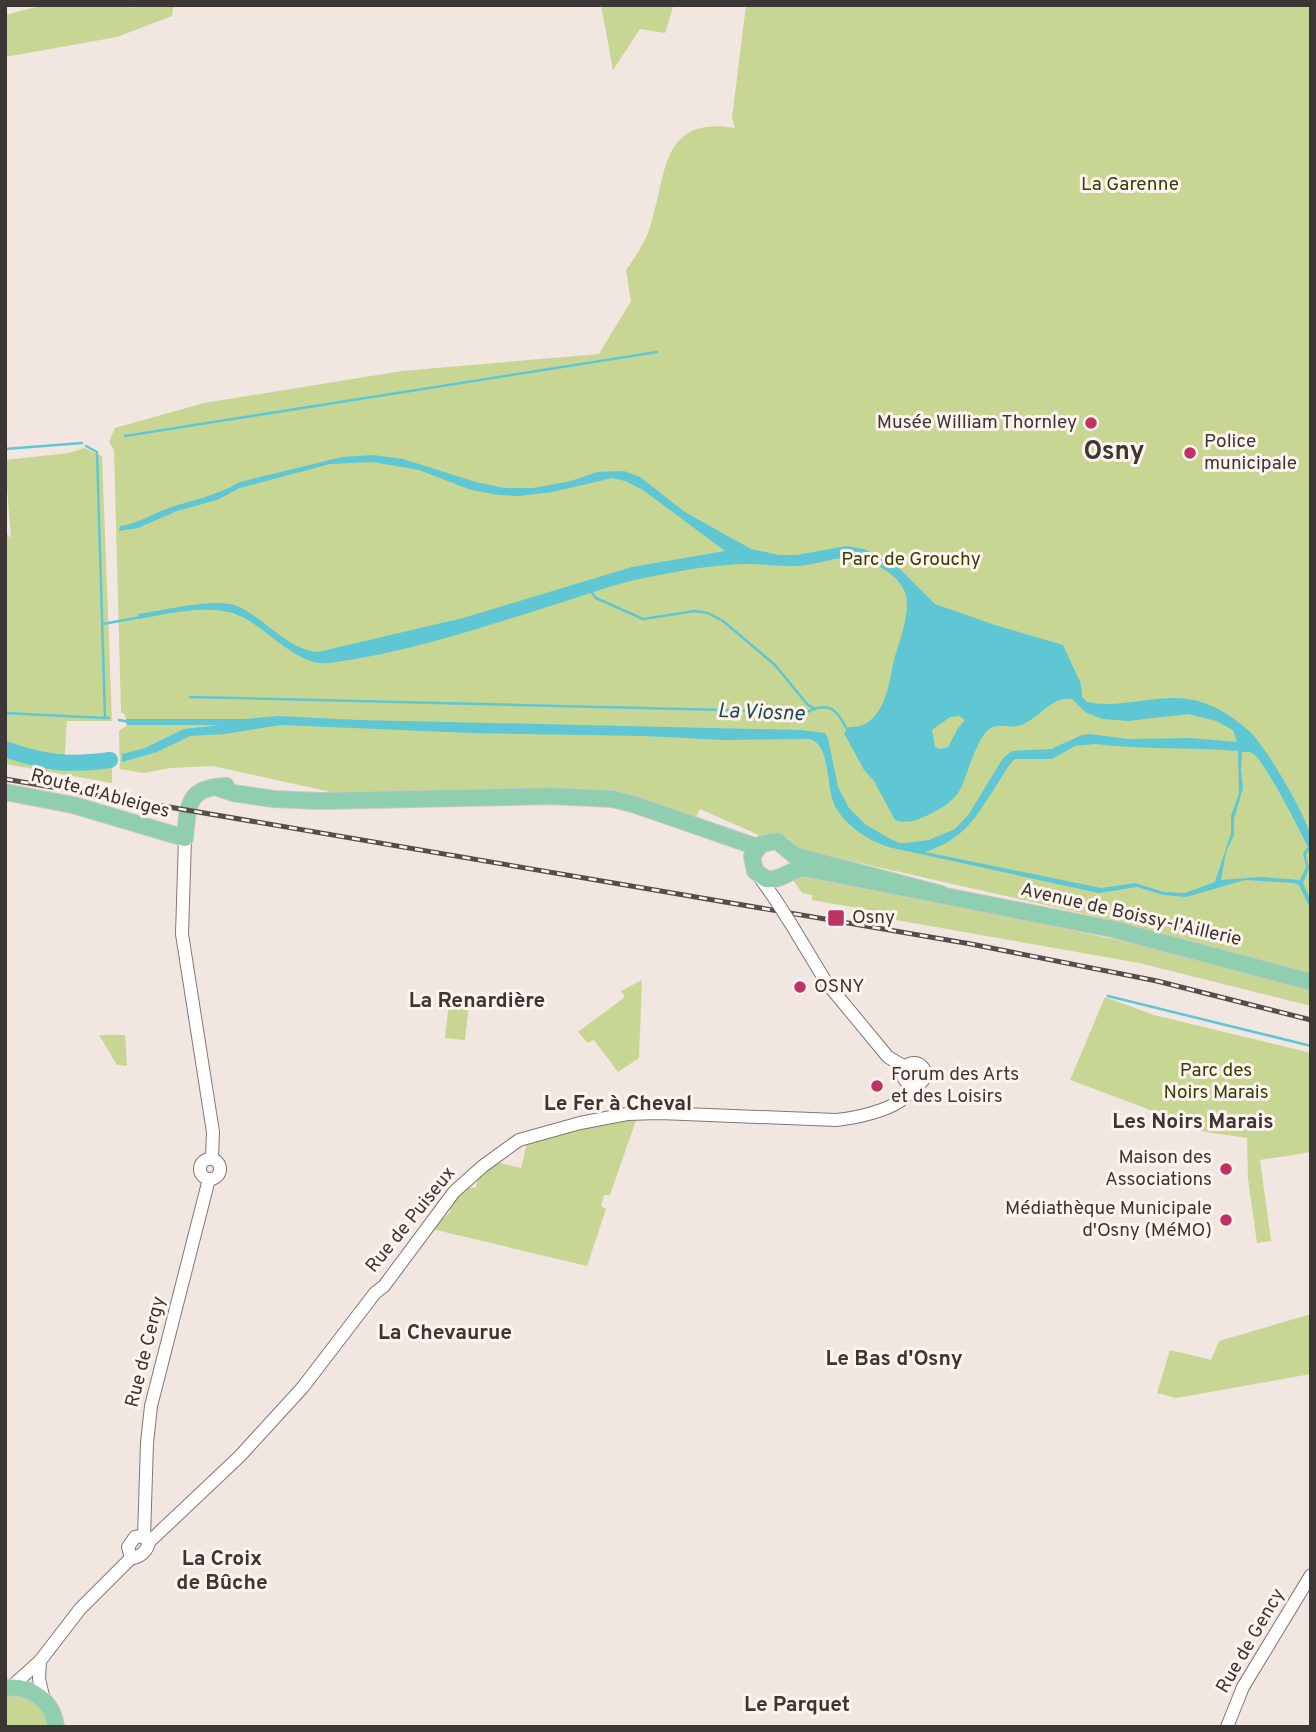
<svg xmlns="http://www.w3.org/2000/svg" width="1316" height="1732" font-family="Overpass,sans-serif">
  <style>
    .green { fill: #c7d693 }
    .water { fill: #5fc6d4; fill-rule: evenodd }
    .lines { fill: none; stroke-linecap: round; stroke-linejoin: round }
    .stream { stroke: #5fc6d4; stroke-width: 2.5 }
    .river { stroke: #5fc6d4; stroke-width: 16 }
    .minor-casing { stroke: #827772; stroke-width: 14 }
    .major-casing { stroke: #c8c7c6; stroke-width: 18 }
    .minor { stroke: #fff; stroke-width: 12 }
    .major { stroke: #8fceae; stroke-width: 16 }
    .rail-casing { stroke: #534d4b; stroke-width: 5 }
    .rail { stroke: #fff3ed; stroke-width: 2.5; stroke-dasharray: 8; stroke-linecap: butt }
    .minor-bridge-casing { stroke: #827772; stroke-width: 14; stroke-linecap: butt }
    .minor-bridge { stroke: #fff; stroke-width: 12 }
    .poi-dot { fill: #be3264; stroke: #fff3ed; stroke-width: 2.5 }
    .labels { text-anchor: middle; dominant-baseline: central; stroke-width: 6; stroke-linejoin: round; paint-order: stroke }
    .park-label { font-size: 19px; fill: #363f06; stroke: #fff3ed }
    .poi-label { font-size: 19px; fill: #3c3735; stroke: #fff3ed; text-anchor: start }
    .street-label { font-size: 19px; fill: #3c3735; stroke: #fff3ed }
    .water-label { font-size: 21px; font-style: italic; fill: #1c4b51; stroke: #fff3ed }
    .neighbourhood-label { font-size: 21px; font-weight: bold; fill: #3c3735; stroke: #fff3ed }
    .district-label { font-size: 26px; font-weight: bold; fill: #3c3735; stroke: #fff3ed }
  </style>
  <rect width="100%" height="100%" fill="#f1e6e0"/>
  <g class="green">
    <path d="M44,5h85l1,3 10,-3h37l-4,3 -1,8 -55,21 -112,20v-42z"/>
    <path d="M601,5h84l-12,2 -8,26 -25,-4 -27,41z"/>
    <path d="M746,5h565v969l-195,-53 -318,-72 -8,-10 -14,-7 -15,4 -61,-27 -6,11 -70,-24 -256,-2 -37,-2 -118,-26 -43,2 -26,5 -24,-4 -1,-38 8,-6 -2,-10 -4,-3 -7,-262 -5,-8 6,-14 89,-25 198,-32 197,-17 32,-53 -5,-31c10,-14 19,-27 24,-43 17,-50 9,-112 85,-99l-3,-10z"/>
    <path d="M84,448l18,8 10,265h-45l-3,43 16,2 32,-2v19l-107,-19v-232l6,6 -6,-78 64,-7z"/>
    <path d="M804,872l359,78 148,40v16l-172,-43 -243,-43 -16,-5v-3l-68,-12v-5l-10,-2 -9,-13z"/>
    <path d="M642,980l-3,78 -21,14 -24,-32 -6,3 -10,-11 47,-35 -4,-6z"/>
    <path d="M1105,997l49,18 157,38v99l-51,8 11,81 -14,2 -9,-64 -1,-41c-23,-4 -70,-7 -86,-24l-91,-34z"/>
    <path d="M449,1001l20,3 -4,36 -20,-2z"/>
    <path d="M99,1035h26l2,31 -10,-1z"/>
    <path d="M613,1120h23l-26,75h-6l-3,11 5,3 -19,57 -155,-37 19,-18 -2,-3 19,-21 8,1 1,-10 20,-16 24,6 6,-25z"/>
    <path d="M1311,1314v60l-135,24 -19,-5 13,-43 41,10 8,-19z"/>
    <path d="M16,1694c17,4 30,14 32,33h-43v-32z"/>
  </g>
  <path class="water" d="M373,455l30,4 73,23 28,6h29l38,-7 26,-9 27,-1 16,6 45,35 66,37 28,6h18l49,-9 18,3 32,16 39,39 60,21 68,20 18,39 1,13 5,5c33,7 68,-8 101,-3 23,3 44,17 61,32 16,14 57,84 62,106 1,4 0,11 0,16l-3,-2 -2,5 3,12 -6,15 8,18v9l-12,-25 -5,-2 -49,-3 -59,17 -23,-2 -26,-8 -38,6 -211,-46c-20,-7 -41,-20 -52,-39 -11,-19 -4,-62 -26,-69l-87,1 -80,-4 -171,-3 -191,-8 -56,9 -35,2 -33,16 -35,10v-8l23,-6 39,-19 37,-4h-94l-1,-6h119l33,-3 81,4 443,10 23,3 3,5 10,49 11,21 16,16 20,12 14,7h8l22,-3 26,-11 14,-15 34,-56 9,-7 39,-2 31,-14 8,-1 39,5 62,-1 46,4 -4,-12 -17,-9 -28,-7 -60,7 -26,-2 -17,-7 -13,-13c-23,-2 -31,19 -51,26 -13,5 -25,-5 -35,7 -6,7 -9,16 -13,24 -13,35 -11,43 -47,60 -11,5 -20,8 -31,4l-21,-39 -10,-11 -20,-37 5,-6c31,2 39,-35 43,-58 4,-22 23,-61 11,-81 -12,-22 -46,-33 -69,-29 -12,3 -24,6 -37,7 -15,1 -31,-2 -47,-2 -38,0 -77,8 -115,16 -30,7 -61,19 -91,28 -70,22 -141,45 -214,55 -37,5 -67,-44 -102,-51 -30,-6 -60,2 -89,7l-1,-5c24,-3 78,-17 99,-8 28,12 49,43 81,46l145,-34 169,-51 93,-16 -82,-61 -18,-9 -13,-3 -59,14 -34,4 -20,-1 -28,-5 -52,-20 -47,-8 -42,2 -90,24 -23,12 -40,11 -39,17 -19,3 1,-5c17,-2 30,-11 46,-17 25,-9 51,-13 74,-27l102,-25zM959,716l6,4 -7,8 -10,19 -8,2 -5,-2 -3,-17 18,-13zM1095,744c48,6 95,3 143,7l1,42 -8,23v17l-16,49 -30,11 -21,-1 -29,-9 -34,5 -176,-36c39,-13 49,-32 71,-66 6,-9 11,-20 19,-27h37l23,-13zM1242,752c3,0 7,-1 10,1 12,6 48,78 56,94l-5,6 3,14 -6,13 -38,-3 -41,3 5,-28 8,-17v-16l9,-31 -2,-18z"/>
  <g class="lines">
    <g class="stream">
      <path d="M125,436l532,-84"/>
      <path d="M86,446l11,6 8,266h4"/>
      <path d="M5,449l77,-6"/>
      <path d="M592,593l4,5 47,21 52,-8 13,2 15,8 52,44 32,39 8,5"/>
      <path d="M103,624l38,-7"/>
      <path d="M190,697l617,15c23,-11 30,-2 40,17"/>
      <path d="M5,713l100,5"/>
      <path d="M119,720l10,2"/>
      <path d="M1108,996l203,50"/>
    </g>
    <path class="river" d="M5,749c40,14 63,17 105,11"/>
    <g class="minor-casing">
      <g id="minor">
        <path d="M185,838l-3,96 31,198 -1,26"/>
        <path d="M758,875l17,24"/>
        <path d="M791,924l35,58 62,75 17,10"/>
        <circle cx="914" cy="1074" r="11"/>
        <circle cx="210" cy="1169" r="10"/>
        <path d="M144,1537l3,-94 4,-37 58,-227"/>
        <path d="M131,1558c9,0 17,-8 18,-16l91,-86 63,-69 72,-94 9,-7 70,-94 29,-26 36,-26 61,-17 47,-9 33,-1 176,7c20,-2 73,-12 76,-35"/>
        <path d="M131,1558l-3,-11 7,-10 6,-1 8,5"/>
        <path d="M40,1661l-1,18 5,21"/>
        <path d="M11,1687l29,-26 40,-52 51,-51"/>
        <path d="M1227,1727l16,-40 68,-112"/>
      </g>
    </g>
    <g class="major-casing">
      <g id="major">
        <path d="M215,787l18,6 41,6 45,2 232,-5 61,3 21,5 124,43"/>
        <path d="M5,792l68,13 112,33c3,-34 3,-51 41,-52"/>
        <path d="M941,894l-137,-36 -10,-3 -17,-14 -16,3 -9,12 3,15 11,8c15,2 23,-9 38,-11l308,61 199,53"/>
        <path d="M5,1688c26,-3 48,13 51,39"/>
      </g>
    </g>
    <use href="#minor" class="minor"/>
    <use href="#major" class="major"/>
    <g class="rail-casing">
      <path id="rail" d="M5,779l966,165 186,37 154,39"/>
    </g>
    <use href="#rail" class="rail"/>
    <g class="minor-bridge-casing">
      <path id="minor-bridge" d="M775,899l16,25"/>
    </g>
    <use href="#minor-bridge" class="minor-bridge"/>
  </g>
  <g class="poi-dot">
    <circle cx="1091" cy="423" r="7"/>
    <circle cx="1190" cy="453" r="7"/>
    <rect x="827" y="909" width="18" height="18" rx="3.5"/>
    <circle cx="800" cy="987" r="7"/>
    <circle cx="877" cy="1086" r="7"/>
    <circle cx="1226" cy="1169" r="7"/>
    <circle cx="1226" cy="1220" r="7"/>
  </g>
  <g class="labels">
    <g class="park-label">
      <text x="1130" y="185">La Garenne</text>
      <text x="911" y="560">Parc de Grouchy</text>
      <text x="1216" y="1071">Parc des<tspan x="1216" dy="22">Noirs Marais</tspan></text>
    </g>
    <g class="poi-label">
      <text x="1077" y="423" text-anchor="end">Musée William Thornley</text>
      <text x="1204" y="442">Police<tspan x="1204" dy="22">municipale</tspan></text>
      <text x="852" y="918">Osny</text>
      <text x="814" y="987">OSNY</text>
      <text x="891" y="1075">Forum des Arts<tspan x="891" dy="22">et des Loisirs</tspan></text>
      <text x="1212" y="1158" text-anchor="end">Maison des<tspan x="1212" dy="22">Associations</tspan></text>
      <text x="1212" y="1209" text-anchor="end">Médiathèque Municipale<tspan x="1212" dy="22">d'Osny (MéMO)</tspan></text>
    </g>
    <g class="street-label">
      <text transform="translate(100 794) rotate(15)">Route d'Ableiges</text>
      <text transform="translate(1131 915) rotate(13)">Avenue de Boissy-l'Aillerie</text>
      <text transform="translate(411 1220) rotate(-51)">Rue de Puiseux</text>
      <text transform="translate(146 1352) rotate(-76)">Rue de Cergy</text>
      <text transform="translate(1251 1641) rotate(-60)">Rue de Gency</text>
    </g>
    <g class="water-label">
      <text transform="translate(761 713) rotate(2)">La Viosne</text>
    </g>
    <g class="neighbourhood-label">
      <text x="477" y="1001">La Renardière</text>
      <text x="618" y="1104">Le Fer à Cheval</text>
      <text x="1193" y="1122">Les Noirs Marais</text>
      <text x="445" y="1333">La Chevaurue</text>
      <text x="894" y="1359">Le Bas d'Osny</text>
      <text x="222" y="1559">La Croix<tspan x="222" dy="24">de Bûche</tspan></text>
      <text x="797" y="1705">Le Parquet</text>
    </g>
    <g class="district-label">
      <text x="1114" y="452">Osny</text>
    </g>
  </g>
  <rect width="1316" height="1732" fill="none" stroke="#3c3735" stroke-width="14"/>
</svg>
